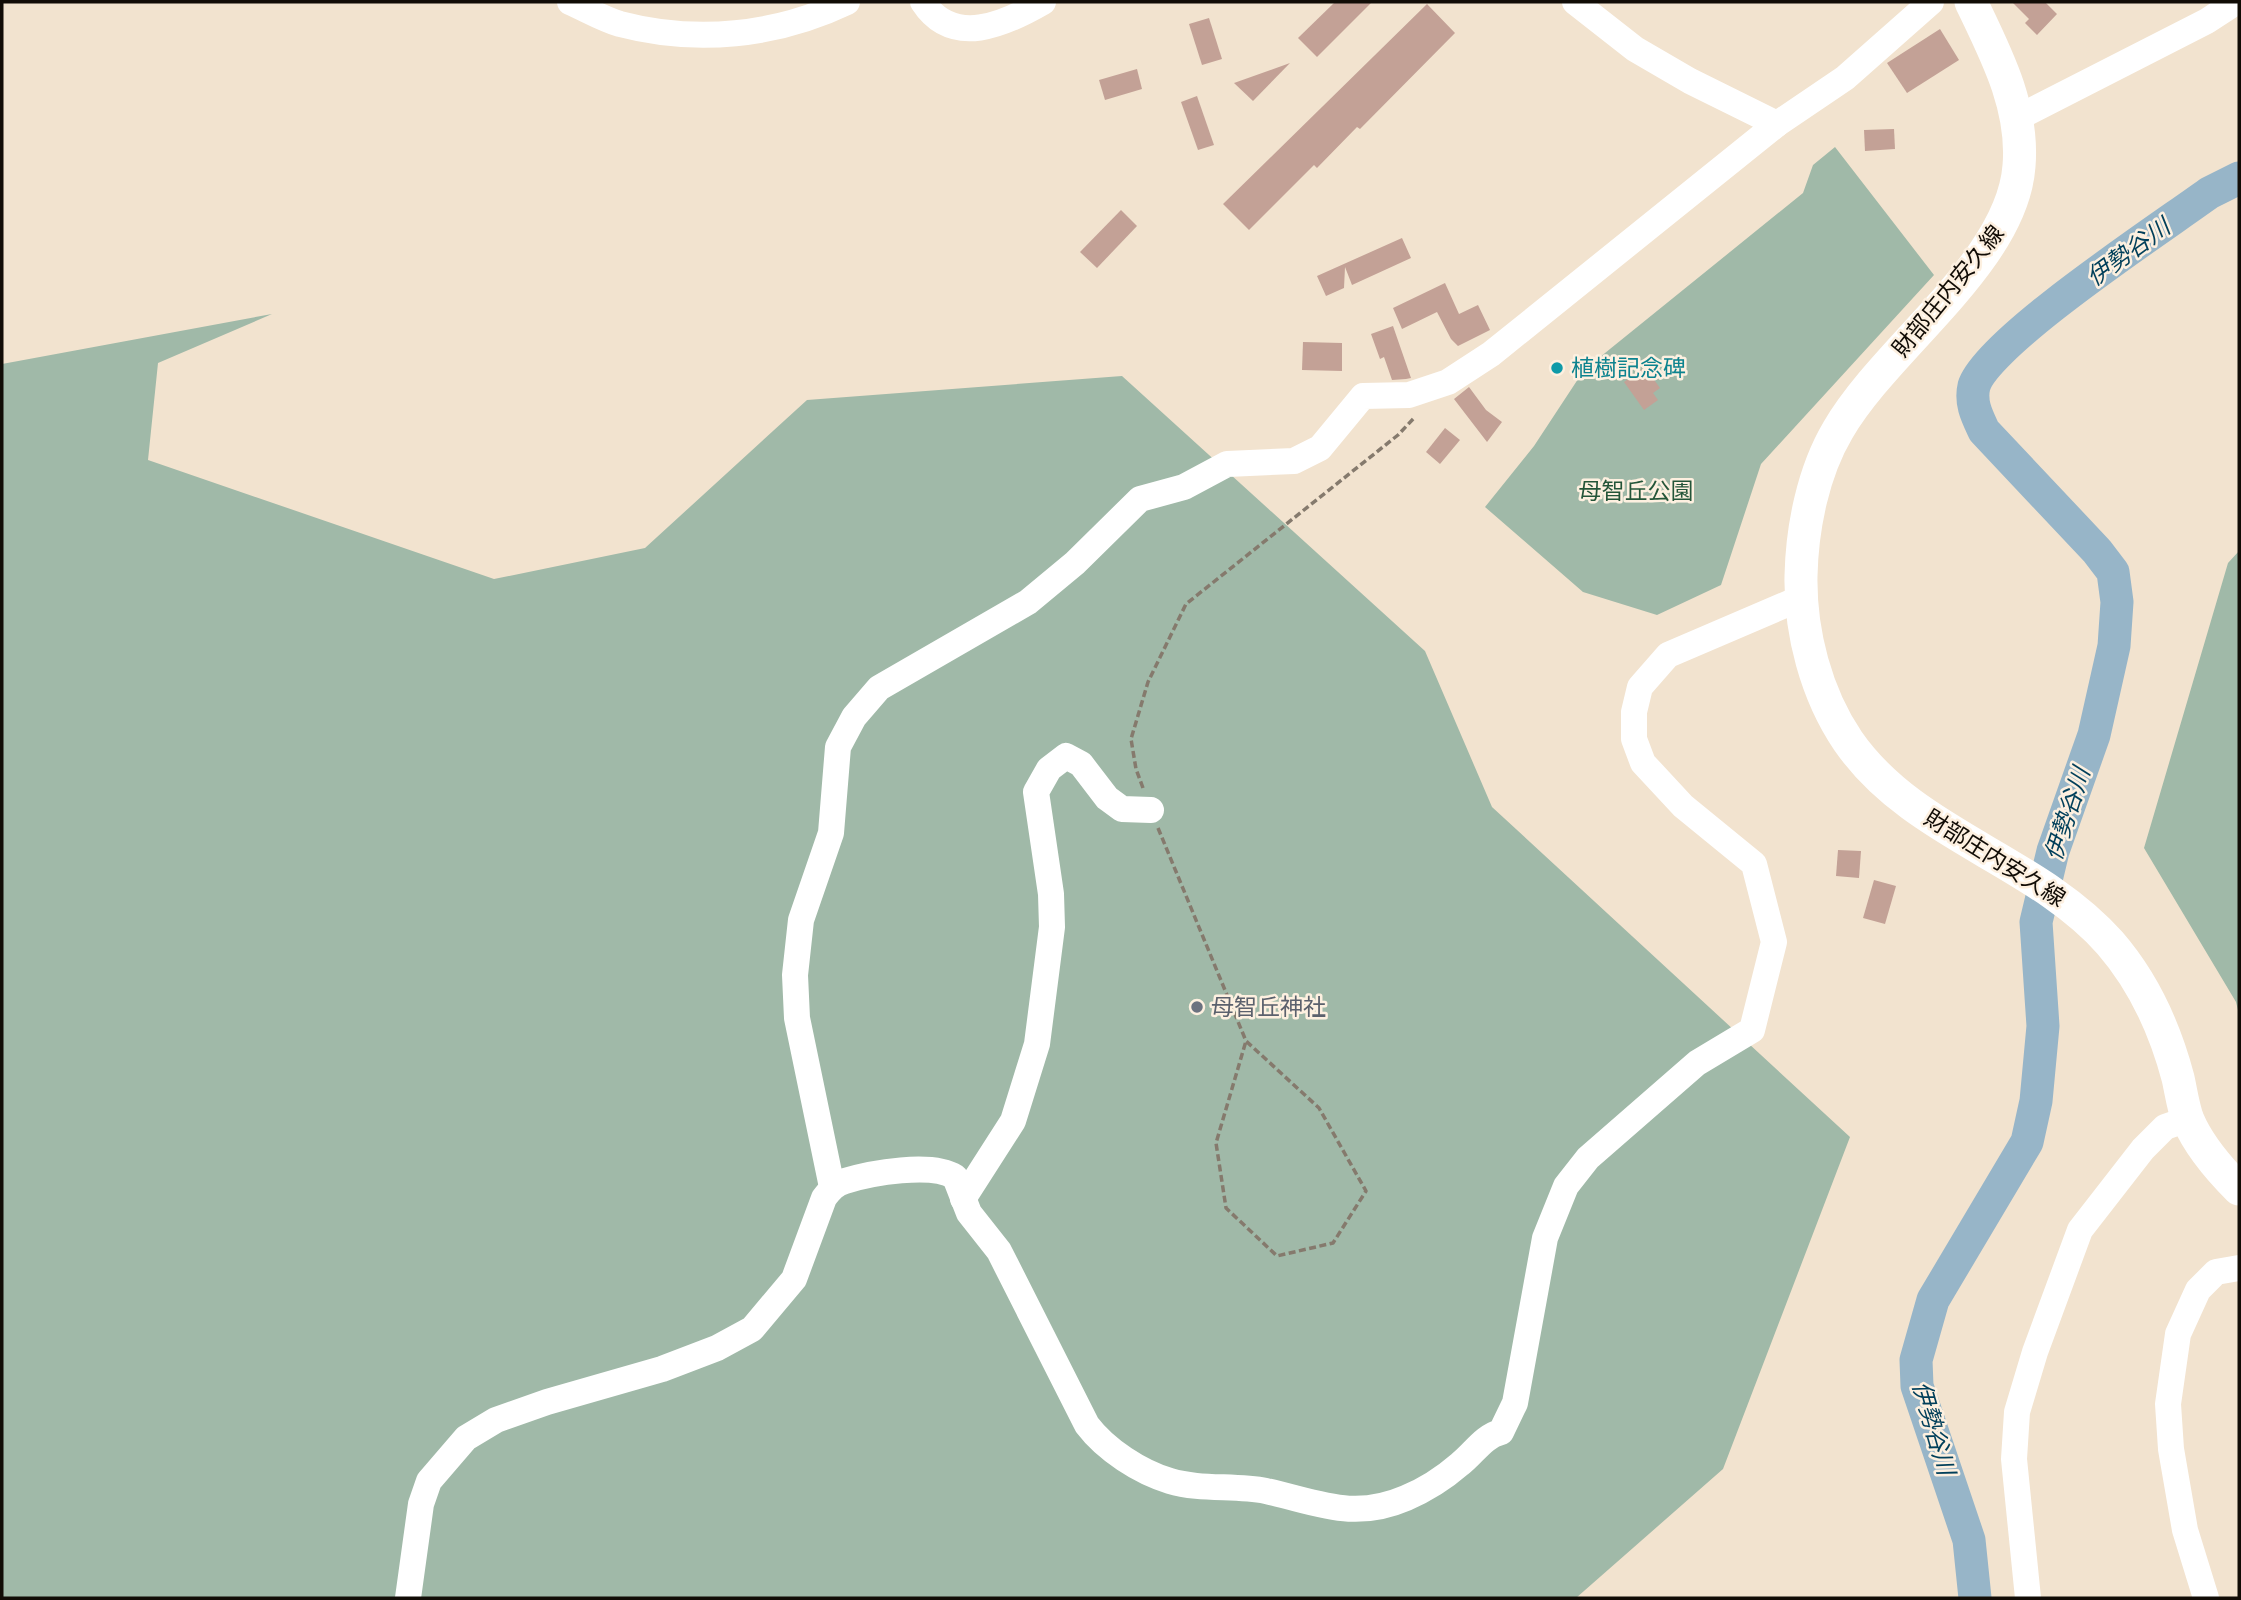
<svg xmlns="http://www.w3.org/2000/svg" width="2241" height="1600" font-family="Cabin,'Noto Sans JP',sans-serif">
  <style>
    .green { fill: #a0b9a8 }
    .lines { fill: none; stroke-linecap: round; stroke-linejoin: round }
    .river { stroke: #97b5c8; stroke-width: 33 }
    .building { fill: #c3a196 }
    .path { stroke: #857a6d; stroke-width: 3.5; stroke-dasharray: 7 3.5; stroke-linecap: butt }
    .minor { stroke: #fff; stroke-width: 26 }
    .major { stroke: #fff; stroke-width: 33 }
    .culture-dot { fill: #0f9aa8; stroke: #fdf0e0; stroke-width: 2.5 }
    .worship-dot { fill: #6b7280; stroke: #fdf0e0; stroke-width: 2.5 }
    .labels { text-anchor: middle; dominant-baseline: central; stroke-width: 5; stroke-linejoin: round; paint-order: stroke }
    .street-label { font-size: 23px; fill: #110c06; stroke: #fdf0e0 }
    .culture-label { font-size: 23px; fill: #0d838f; stroke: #fdf0e0; text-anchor: start }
    .park-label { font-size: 23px; fill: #245539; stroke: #fdf0e0 }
    .worship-label { font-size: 23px; fill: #5b616d; stroke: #fdf0e0; text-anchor: start }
    .water-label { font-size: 24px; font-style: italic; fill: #013f5a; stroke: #fdf0e0 }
  </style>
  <rect width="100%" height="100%" fill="#f2e3cf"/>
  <g class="green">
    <path d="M1835,147l99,128 -173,189 -40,121 -64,30 -74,-23 -98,-85 49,-61 50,-76 219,-177 10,-28z"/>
    <path d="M272,314l-114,49 -10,97 346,119 151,-31 162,-148 315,-24 303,275 67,156 358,330 -127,332 -147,129h-1574v-1234z"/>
    <path d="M2239,551v463l-3,-12 -92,-154 84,-285z"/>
  </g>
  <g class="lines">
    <path class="river" d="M1975,1598l-6,-58 -52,-154 -1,-26 17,-60 94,-158 9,-41 7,-75 -7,-104 17,-71 41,-116 20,-89 3,-44 -4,-30 -16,-21 -113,-120c-7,-15 -14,-28 -10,-45 13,-44 190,-160 235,-193l30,-15"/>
  </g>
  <g class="building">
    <path d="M1335,2h37l-55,55 -19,-19z"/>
    <path d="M2012,2h33l12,12 -20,21 -12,-12 4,-4z"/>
    <path d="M1427,4l28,29 -95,96 -3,-2 -40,41 -3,-3 -65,65 -26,-26z"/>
    <path d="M1209,18l13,41 -20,6 -13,-41z"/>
    <path d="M1940,29l19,31 -52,33 -20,-30z"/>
    <path d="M1290,63l-37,38 -19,-18z"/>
    <path d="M1137,69l5,20 -37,11 -6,-20z"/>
    <path d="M1197,96l17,49 -16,5 -17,-48z"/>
    <path d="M1894,129l1,20 -30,2 -1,-21z"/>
    <path d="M1121,210l16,16 -40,42 -17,-16z"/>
    <path d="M1402,238l9,20 -59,27 -7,-18 -1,21 -18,8 -9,-20z"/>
    <path d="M1445,283l14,31 19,-9 12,25 -32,16 -7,-7 -14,-27 -35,17 -9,-21z"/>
    <path d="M1393,326l18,52 -5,1 -14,1 -8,-23 -4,2 -9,-25z"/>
    <path d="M1303,342l39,1v28l-40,-1z"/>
    <path d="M1645,367l15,21 -7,5 5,7 -14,10 -20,-28z"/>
    <path d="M1469,387l17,23 16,12 -15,20 -33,-43z"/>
    <path d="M1445,428l15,12 -20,24 -14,-12z"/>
    <path d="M1838,850l23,1 -2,27 -23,-2z"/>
    <path d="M1874,880l22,6 -11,38 -22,-6z"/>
  </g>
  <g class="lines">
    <g class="path">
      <path d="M1143,788l-7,-19 -5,-30 17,-57 38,-78 212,-169 17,-18"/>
      <path d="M1158,828l88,213 73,67 47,83 -33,52 -56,13 -51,-48 -10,-65 30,-102"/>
    </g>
    <g class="minor">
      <path d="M570,2c16,7 33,17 50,22 76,20 156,12 227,-22"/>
      <path d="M923,2c30,46 82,22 120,0"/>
      <path d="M1575,2l60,47 55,32 87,43"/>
      <path d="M2019,117l188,-96 29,-19"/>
      <path d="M832,1187l-35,-169 -2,-43 6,-55 30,-87 7,-86 16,-30 25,-29 149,-86 47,-39 65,-64 44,-12 43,-23 67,-3 26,-13 43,-52 46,-1 39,-13 43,-28 286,-230 68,-46 86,-76"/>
      <path d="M963,1199l50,-78 24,-77 15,-117 -1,-33 -15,-102 13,-23 17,-13 15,8 26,34 15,11 29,1"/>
      <path d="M408,1598l13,-94 8,-23 37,-43 30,-18 51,-18 115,-33 55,-21 35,-19 42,-50 30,-81c6,-8 11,-14 21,-17 26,-8 87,-19 110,-4l14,36 30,38 88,174c19,25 53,47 83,56 30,9 65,4 96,10 51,11 87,30 140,7 19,-8 39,-21 54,-34 14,-11 24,-28 41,-32l14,-29 30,-165 21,-52 22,-28 109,-95 55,-33 22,-88 -20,-78 -71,-58 -40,-43 -9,-24v-27l6,-25 28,-32 133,-57"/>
      <path d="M2028,1598l-14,-139 3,-47 18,-60 45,-122 63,-81 22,-22 23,-8"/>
      <path d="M2206,1598l-21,-68 -14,-81 -3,-45 10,-70 20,-44 18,-18 23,-4"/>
    </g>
    <path class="major" d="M1971,2c25,52 53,105 48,164 -7,96 -133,181 -181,264 -25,42 -36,98 -37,146 -1,56 15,118 47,165 65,94 188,118 262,202 33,38 55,86 68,135 3,13 5,29 10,42 11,26 31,49 51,69"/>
  </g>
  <circle class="culture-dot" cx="1557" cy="368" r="7"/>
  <circle class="worship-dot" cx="1197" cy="1007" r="7"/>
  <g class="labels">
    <g class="street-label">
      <text transform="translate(1948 291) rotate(-51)">財部庄内安久線</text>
      <text transform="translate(1995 858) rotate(32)">財部庄内安久線</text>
    </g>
    <g class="culture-label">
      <text x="1571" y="368">植樹記念碑</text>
    </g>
    <g class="park-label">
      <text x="1636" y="491">母智丘公園</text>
    </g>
    <g class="worship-label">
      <text x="1211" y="1007">母智丘神社</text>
    </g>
    <g class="water-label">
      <text transform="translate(2128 252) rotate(-36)">伊勢谷川</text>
      <text transform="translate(2067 814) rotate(-72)">伊勢谷川</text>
      <text transform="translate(1934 1428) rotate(74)">伊勢谷川</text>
    </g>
  </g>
  <rect width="2241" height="1600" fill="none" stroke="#110c06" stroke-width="7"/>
</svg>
